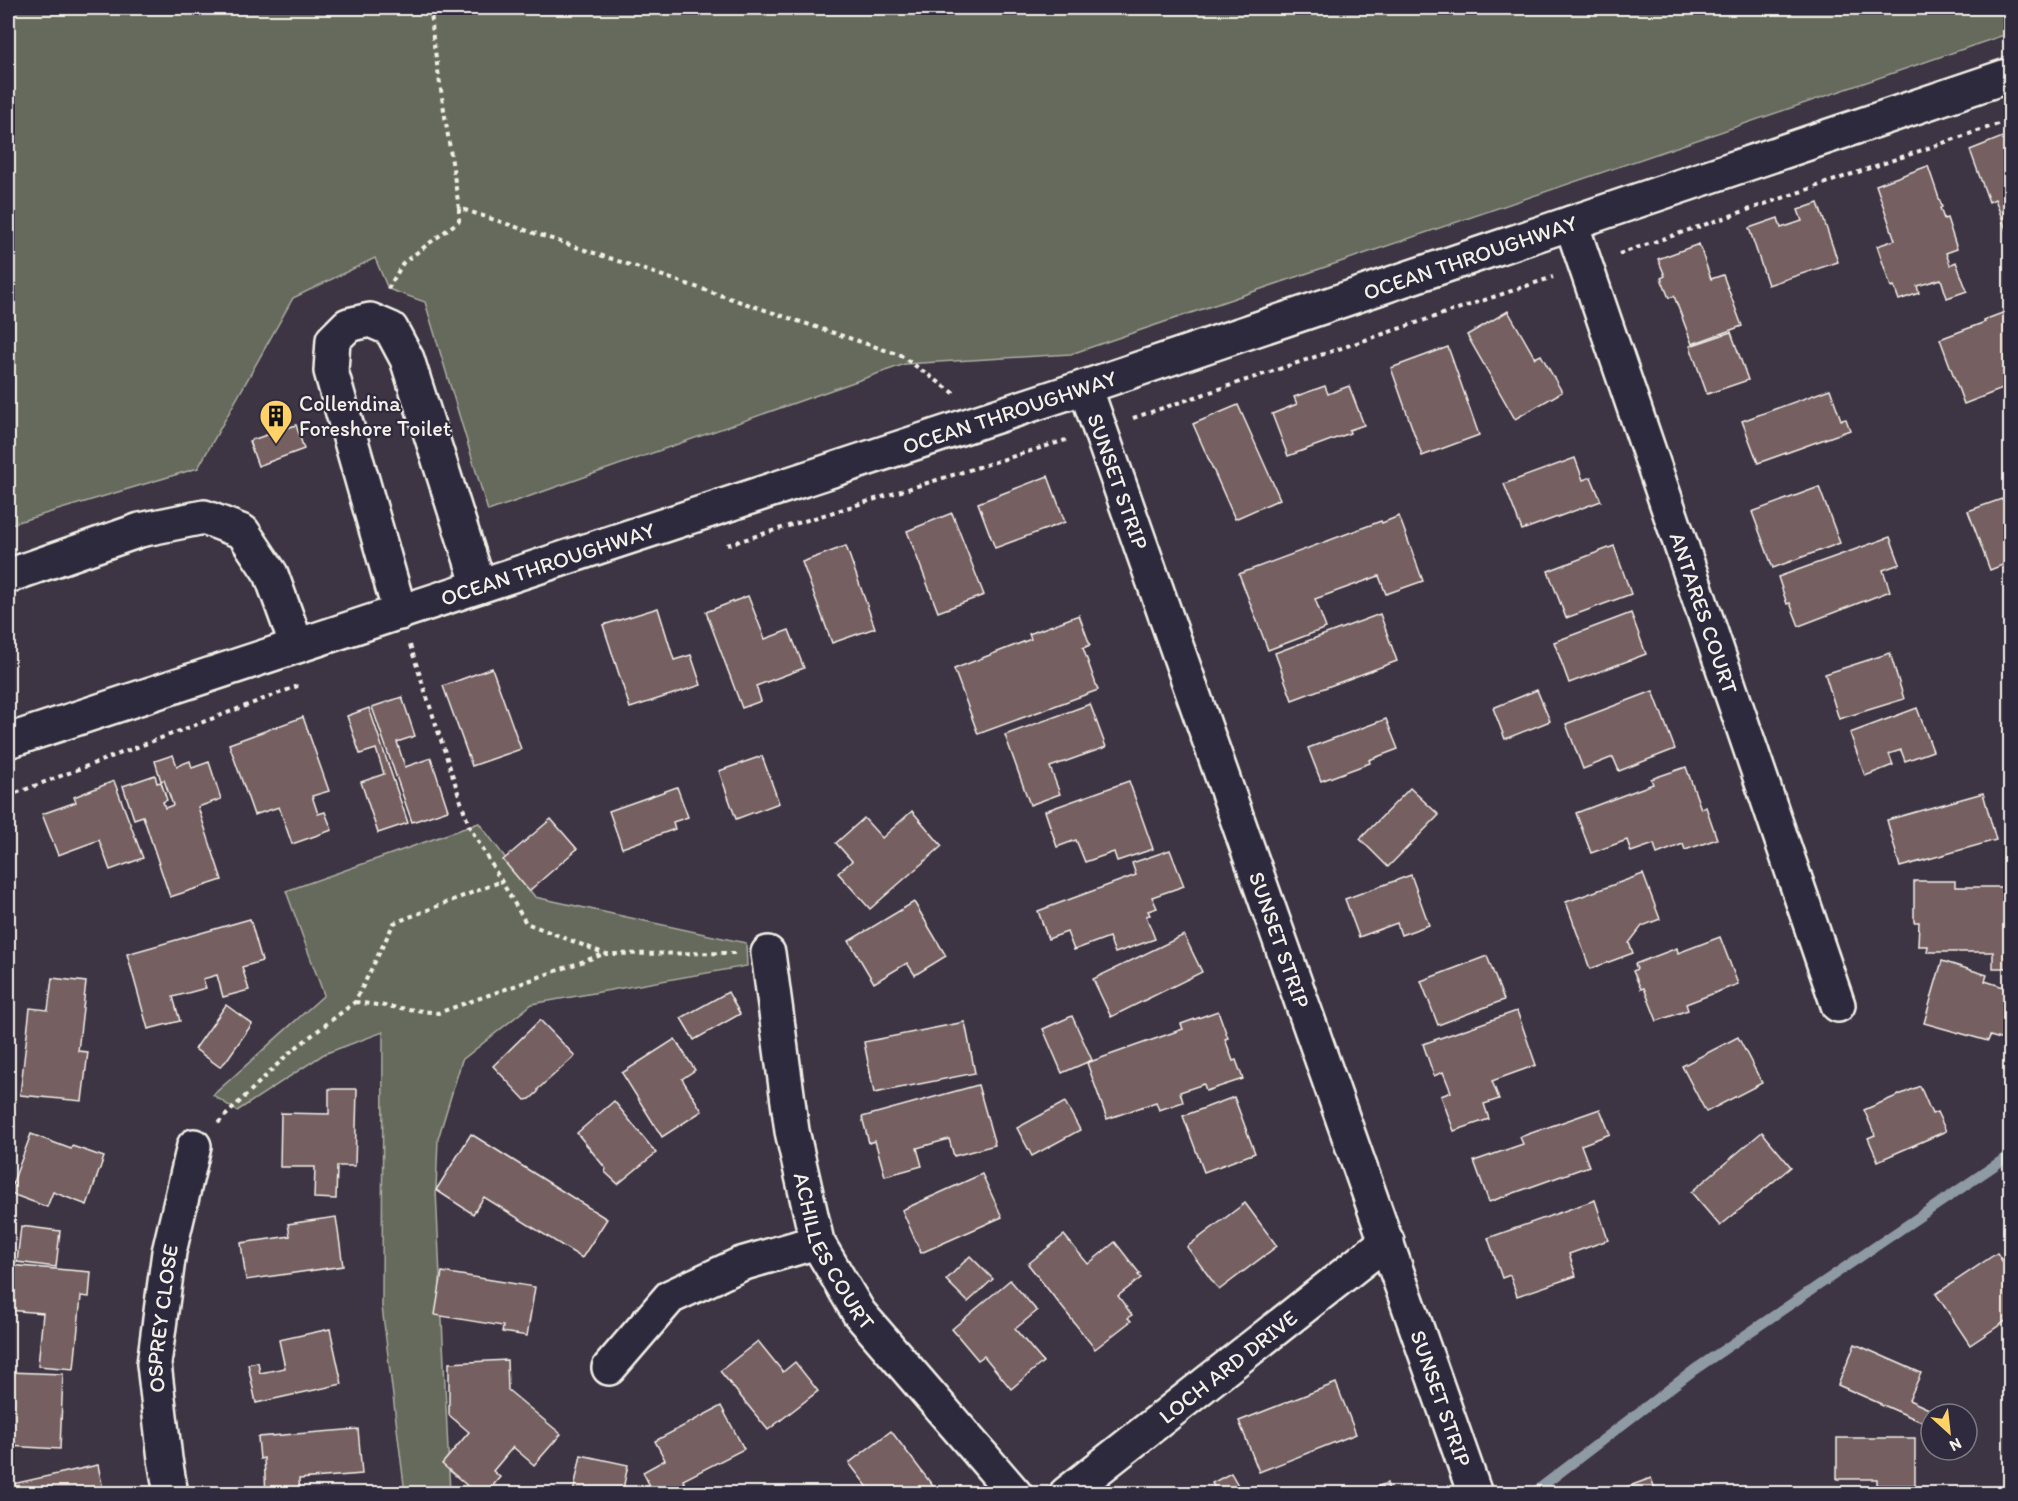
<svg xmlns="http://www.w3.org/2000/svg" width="2018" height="1501" font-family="Itim,sans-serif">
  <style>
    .green { fill: #666b5d; stroke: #adaea2; stroke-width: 1.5 }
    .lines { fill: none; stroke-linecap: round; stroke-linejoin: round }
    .stream { stroke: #8f9ba4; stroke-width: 10 }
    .building { fill: #745e61; stroke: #f4f1e8; stroke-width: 1.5 }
    .minor-casing { stroke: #f4f1e8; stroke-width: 38 }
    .path { stroke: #f4f1e8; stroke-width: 4; stroke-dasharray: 4.5 4.5; stroke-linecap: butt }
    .minor { stroke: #2f2a3d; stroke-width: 33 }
    .labels { text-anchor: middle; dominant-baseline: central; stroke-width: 4.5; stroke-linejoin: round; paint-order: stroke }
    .street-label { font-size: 22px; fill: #f4f1e8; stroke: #2f2a3d }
    .poi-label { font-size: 22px; fill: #f4f1e8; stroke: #2f2a3d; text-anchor: start }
  </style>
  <rect width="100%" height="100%" fill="#3d3444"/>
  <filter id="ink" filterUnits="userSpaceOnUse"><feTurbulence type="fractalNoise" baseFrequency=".0167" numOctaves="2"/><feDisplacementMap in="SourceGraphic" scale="12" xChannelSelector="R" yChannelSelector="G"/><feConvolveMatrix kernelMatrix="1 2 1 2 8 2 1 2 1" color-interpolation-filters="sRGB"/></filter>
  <g filter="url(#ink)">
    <g class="green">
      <path d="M8,8h2002v25l-939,321 -166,10 -417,147 -63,-209 -37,-13 -13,-31 -82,40 -95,170 -190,57z"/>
      <path d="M479,823l56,74 211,46 1,23 -215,38 -70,56 -24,79 -2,51 14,303h-45l-23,-186 1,-275 -59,22 -87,57 -24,-16 111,-100 -38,-104z"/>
    </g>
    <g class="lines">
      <path class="stream" d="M1532,1494l162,-124 316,-215"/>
    </g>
    <g class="building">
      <path d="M2010,134v107l-15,-42 -6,3 -19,-52z"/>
      <path d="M1928,166l14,41 -2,1 4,11 3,-1 10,31 -11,4 4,12 6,-3 11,29 -20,7 -6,-19 -24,7 2,7 -20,7 -5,-14 -3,1 -14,-41 18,-6 -19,-55z"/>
      <path d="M1818,203l20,59 -70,23 -19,-57 29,-10 3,10 21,-7 -4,-11z"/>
      <path d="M1699,244l12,35 12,-4 19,51 -50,18 -18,-48 -5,2 -8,-20 4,-2 -7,-17z"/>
      <path d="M2010,310v60l-4,2 4,14 -46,18 -24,-65 45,-17 -1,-2z"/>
      <path d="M1508,311l27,47 6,-3 21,37 -47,27 -48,-84z"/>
      <path d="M1731,332l17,48 -41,14 -17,-48z"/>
      <path d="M1448,347l31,88 -57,21 -31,-88z"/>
      <path d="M1325,386l3,8 21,-8 15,39 -15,5 1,3 -62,23 -16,-42 25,-10 -3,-7z"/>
      <path d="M1830,389l11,31 5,-1 4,11 -92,33 -16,-42z"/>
      <path d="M1238,405l42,94 -45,20 -42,-95z"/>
      <path d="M296,425l8,24 -46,17 -9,-25z"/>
      <path d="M1575,458l8,22 8,-3 10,24 -79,29 -18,-46z"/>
      <path d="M1048,476l17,46 -70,26 -17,-45z"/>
      <path d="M1819,487l21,56 -67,25 -21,-56z"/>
      <path d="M2010,496v66l-20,8 -22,-59z"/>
      <path d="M952,513l32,82 -46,17 -31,-81z"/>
      <path d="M1399,516l24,65 -37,13 -7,-18 -64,23 11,29 -58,22 -29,-76 142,-53 1,2z"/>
      <path d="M1890,537l10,27 -17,6 7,21 -91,35 -9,-23 -3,1 -9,-27z"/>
      <path d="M846,546l29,82 -43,15 -30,-81z"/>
      <path d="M1614,546l17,48 -65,24 -18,-47z"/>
      <path d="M748,596l17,43 24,-9 15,38 -48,18 5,15 -19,7 -36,-96z"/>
      <path d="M658,608l16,52 17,-5 10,30 -71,23 -27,-83z"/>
      <path d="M1631,613l15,41 -77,29 -15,-41z"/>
      <path d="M1380,614l17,47 -105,39 -17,-47z"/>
      <path d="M1079,615l11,30 -7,3 15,42 -120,44 -24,-65 77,-30 -2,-5z"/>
      <path d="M1890,653l14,46 -65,20 -14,-45z"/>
      <path d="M492,668l29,81 -49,17 -29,-80z"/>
      <path d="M1537,690l13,31 -45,18 -12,-31z"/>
      <path d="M1653,691l22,58 -56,22 -6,-14 -30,12 -17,-45z"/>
      <path d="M402,697l13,39 -18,6 8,25 26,-9 17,52 -36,12 -40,-115z"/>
      <path d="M1090,704l16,43 -56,20 10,27 -30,11 -25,-70z"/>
      <path d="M369,708l39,115 -30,10 -17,-51 23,-8 -8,-25 -16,5 -13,-38z"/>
      <path d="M1917,708l16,43 -28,10 -4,-11 -12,4 4,11 -28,11 -15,-43z"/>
      <path d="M303,717l26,74 -17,5 6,18 7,-2 7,18 -40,14 -13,-37 -25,8 -25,-71z"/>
      <path d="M1386,719l12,30 -29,11 1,3 -49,18 -13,-33z"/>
      <path d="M173,755l4,11 13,-5 2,7 17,-6 12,37 -23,8 24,73 -52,17 -27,-81 -9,3 -11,-33 32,-11 2,8 4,-1 6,18 -4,2 2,6 8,-3 -9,-25 -3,1 -6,-20z"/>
      <path d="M762,756l17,47 -43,16 -17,-48z"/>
      <path d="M1686,767l15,42 5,-2 11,32 -32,11 -2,-6 -26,10 -3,-10 -23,8 -4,-12 -36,13 -15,-40 77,-29 -2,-5z"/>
      <path d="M114,781l29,77 -33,12 -11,-30 -41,15 -16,-41 34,-12 -2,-5z"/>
      <path d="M1129,781l24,68 -36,12 -3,-9 -29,10 -9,-22 -19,7 -12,-36z"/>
      <path d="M677,787l11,30 -15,5 2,7 -53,19 -13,-37z"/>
      <path d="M1410,788l29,27 -51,52 -28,-28z"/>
      <path d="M1983,793l13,47 -96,27 -13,-47z"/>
      <path d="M912,811l30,35 -72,63 -32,-36 14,-12 -16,-18 28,-25 18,20z"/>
      <path d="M551,819l26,30 -48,42 -26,-31z"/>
      <path d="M1170,850l14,36 -32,11 5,11 -9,3 2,4 -4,1 9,23 -40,14 -6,-16 -35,13 -7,-18 -19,7 -10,-28 98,-36 -4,-12z"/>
      <path d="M1643,874l17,45 -18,7 -13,17 4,10 -43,16 -24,-67z"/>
      <path d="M1411,875l18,50 -28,10 -4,-12 -38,14 -14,-38z"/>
      <path d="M1914,881h41v6h55v81h-17v-16h-66l1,-6h-10l1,-24h-5z"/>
      <path d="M914,902l32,54 -31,19 -8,-12 -33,20 -25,-42z"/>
      <path d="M250,919l12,42 -20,6 7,23 -26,7 -6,-22 -14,4 3,9 -33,9 7,24 -32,8 -21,-75z"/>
      <path d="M1184,935l18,37 -91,45 -18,-38z"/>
      <path d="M1720,937l18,47 -52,20 2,6 -31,11 -13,-33 -3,1 -8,-18 4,-2 -2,-5 42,-16 1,5z"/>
      <path d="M1487,956l17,44 -66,25 -17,-44z"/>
      <path d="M1942,961l45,14 -2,6 25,8v53l-20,-6 -2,5 -64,-18z"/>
      <path d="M52,978l34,4 -8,69 10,1 -6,49 -62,-6 10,-87 18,2z"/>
      <path d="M728,992l12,22 -46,26 -13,-22z"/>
      <path d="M226,1005l26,19 -26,37 -6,6 -25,-18z"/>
      <path d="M1218,1011l10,27 -3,1 8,22 3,-1 7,19 -37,12 -2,-7 -24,8 3,10 -24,8 -3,-8 -49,17 -20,-56 96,-34 -2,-5z"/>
      <path d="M1517,1011l19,54 -44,16 7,18 -15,5 5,15 -35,12 -13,-35 10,-4 -8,-20 -9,4 -11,-32z"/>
      <path d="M1072,1016l20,44 -30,13 -19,-44z"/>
      <path d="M540,1020l35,36 -37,33v3l-8,7 -5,1 -32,-34z"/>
      <path d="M965,1022l10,51 -101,20 -10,-51z"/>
      <path d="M1738,1037l24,46 -56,29 -24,-46z"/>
      <path d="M675,1039l20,31 -13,9 20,32 -40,26 -40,-64z"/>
      <path d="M978,1085l17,60 -41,11 -5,-17 -32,9 5,18 -37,10 -10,-35 -6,2 -7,-26z"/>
      <path d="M1920,1086l12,28 5,-2 9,19 -68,30 -10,-23 7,-3 -11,-25z"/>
      <path d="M329,1089h28l-2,77h-18l-1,33 -22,-1 1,-31h-35l1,-54 48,1z"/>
      <path d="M1234,1097l21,56 -51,19 -21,-56z"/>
      <path d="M614,1101l42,52 -38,31 -13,-12 1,-3 -29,-36z"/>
      <path d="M1065,1102l15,28 -48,26 -15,-28z"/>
      <path d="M1600,1109l10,25 -29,11 8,21 -100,36 -15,-41 49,-17 -3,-7z"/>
      <path d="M1762,1132l29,35 -71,59 -29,-34z"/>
      <path d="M31,1134l40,15 1,-3 32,11 -17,48 -34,-13 -6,15 -38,-14z"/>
      <path d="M471,1134l136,85 -25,39 -98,-61 -11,17 -37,-24z"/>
      <path d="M982,1174l20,43 -81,36 -19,-43z"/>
      <path d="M1595,1200l13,40 -39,14 7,22 -59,20 -7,-21 -8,3 -14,-40z"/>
      <path d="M1245,1203l32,43 -58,44 -32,-43z"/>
      <path d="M336,1217l7,49 -97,14 -5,-37 49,-7 -2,-12z"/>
      <path d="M21,1226l39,5 -4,36 -39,-5z"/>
      <path d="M1064,1235l24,29 27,-22 25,32 -2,1 3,3 -23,18 14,19 -4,3 3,3 -36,28 -67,-85z"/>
      <path d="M1997,1253l13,20v45l-40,27 -34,-51z"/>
      <path d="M970,1256l23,23 -25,23 -22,-22z"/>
      <path d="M8,1265l83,7 -2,25 -8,-1 -7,73 -36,-3 5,-53 -35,-3z"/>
      <path d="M442,1272l93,15 -8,49 -25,-4 1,-6 -68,-11z"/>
      <path d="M1010,1280l27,31 -22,18 28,33 -32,27 -27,-33 -6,4 -26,-31z"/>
      <path d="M330,1329l12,55 -86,19 -8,-39 10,-2 2,11 25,-5 -6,-28z"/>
      <path d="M758,1341l25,31 12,-10 23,29 -50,39 -48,-59z"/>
      <path d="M1855,1344l66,29 -12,27 31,14h-9v12l-93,-41z"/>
      <path d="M507,1360l1,30 53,44 -27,31 -21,-18 -20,24 7,6 -14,17h-9l-35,-30 27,-32 -20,-17v-52z"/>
      <path d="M8,1372l55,2 -3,75 -52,-3z"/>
      <path d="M1336,1383l20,51 -97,38 -20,-51z"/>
      <path d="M721,1406l23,43 -61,31 6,14h-35l-11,-22 22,-12 -10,-19z"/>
      <path d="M358,1429l4,45 -63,5 1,15h-34l-2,-36 -4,1 -2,-22z"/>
      <path d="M891,1431l42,55 -11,8h-49l-24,-31z"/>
      <path d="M1837,1438h78v47h-38v-6h-40z"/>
      <path d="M581,1455l47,10 -6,29h-67l1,-4 17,3z"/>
      <path d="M98,1465l6,29h-96v-9z"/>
      <path d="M1231,1473l12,21h-25l-6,-11z"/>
      <path d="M1651,1478l6,16h-49z"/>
      <path d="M1387,1483l3,11h-33z"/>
    </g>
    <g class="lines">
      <g class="minor-casing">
        <g id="minor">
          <path id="s1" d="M1571,223l267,782"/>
          <path id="s2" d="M1085,387l390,1107"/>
          <path d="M8,576l132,-46 64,-13 39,15 28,42 26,72"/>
          <path d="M400,613l-69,-242 2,-31 15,-15 22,-5 21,9 16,30 72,227"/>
          <path id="s3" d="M8,741l1077,-354 925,-312"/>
          <path id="s4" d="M768,953l24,178 25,111 42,71 156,181"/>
          <path d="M609,1368l61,-71 71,-33 76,-22"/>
          <path id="s5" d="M171,1494l-6,-35 -11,-95 15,-112 25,-106"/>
          <path id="s6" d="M1066,1494l321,-253"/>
        </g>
      </g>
      <g class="path">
        <path d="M431,8l2,30 26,170 441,147 54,38"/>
        <path d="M1619,254l391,-134"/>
        <path d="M388,289l15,-26 56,-42v-13"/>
        <path d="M1133,418l420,-141"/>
        <path d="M727,545l339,-105"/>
        <path d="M410,645l59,181 57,97 80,31 129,-1"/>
        <path d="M8,796l290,-110"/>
        <path d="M355,1002l83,11 166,-59"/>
        <path d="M218,1123l71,-70 66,-51 39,-79 108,-42"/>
      </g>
      <use href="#minor" class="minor"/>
    </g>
  </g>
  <defs>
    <g id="building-pin" transform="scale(1.725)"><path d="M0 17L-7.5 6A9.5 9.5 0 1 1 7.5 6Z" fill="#ffd166" stroke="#2f2a3d"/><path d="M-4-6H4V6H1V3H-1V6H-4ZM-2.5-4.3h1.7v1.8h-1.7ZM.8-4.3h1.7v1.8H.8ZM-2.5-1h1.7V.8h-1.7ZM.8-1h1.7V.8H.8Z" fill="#111"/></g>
  </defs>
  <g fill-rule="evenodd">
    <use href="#building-pin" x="276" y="416"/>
  </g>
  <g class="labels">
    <g class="street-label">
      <text stroke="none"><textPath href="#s3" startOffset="1540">OCEAN THROUGHWAY</textPath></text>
      <text stroke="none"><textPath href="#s3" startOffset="1054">OCEAN THROUGHWAY</textPath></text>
      <text stroke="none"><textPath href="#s2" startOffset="100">SUNSET STRIP</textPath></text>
      <text stroke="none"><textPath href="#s3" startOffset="568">OCEAN THROUGHWAY</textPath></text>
      <text stroke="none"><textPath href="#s1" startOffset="412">ANTARES COURT</textPath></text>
      <text stroke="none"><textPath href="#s2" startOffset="586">SUNSET STRIP</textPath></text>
      <text stroke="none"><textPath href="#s4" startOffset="308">ACHILLES COURT</textPath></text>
      <text stroke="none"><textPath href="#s5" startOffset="177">OSPREY CLOSE</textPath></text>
      <text stroke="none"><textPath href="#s6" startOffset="206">LOCH ARD DRIVE</textPath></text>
      <text stroke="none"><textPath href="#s2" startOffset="1072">SUNSET STRIP</textPath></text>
    </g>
    <g class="poi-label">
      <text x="299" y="403">Collendina<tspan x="299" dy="25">Foreshore Toilet</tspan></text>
    </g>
  </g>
  <rect width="2018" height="1501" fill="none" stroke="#2f2a3d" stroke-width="30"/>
  <rect x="15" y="15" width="1988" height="1471" fill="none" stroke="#f4f1e8" stroke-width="2" filter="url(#ink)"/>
  <g transform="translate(1949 1432) rotate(153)"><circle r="28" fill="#2f2a3d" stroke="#7e7a81" stroke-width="1.5"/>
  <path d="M0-4.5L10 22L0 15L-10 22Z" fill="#ffd166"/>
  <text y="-9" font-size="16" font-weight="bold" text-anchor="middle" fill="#f4f1e8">N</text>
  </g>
</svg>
